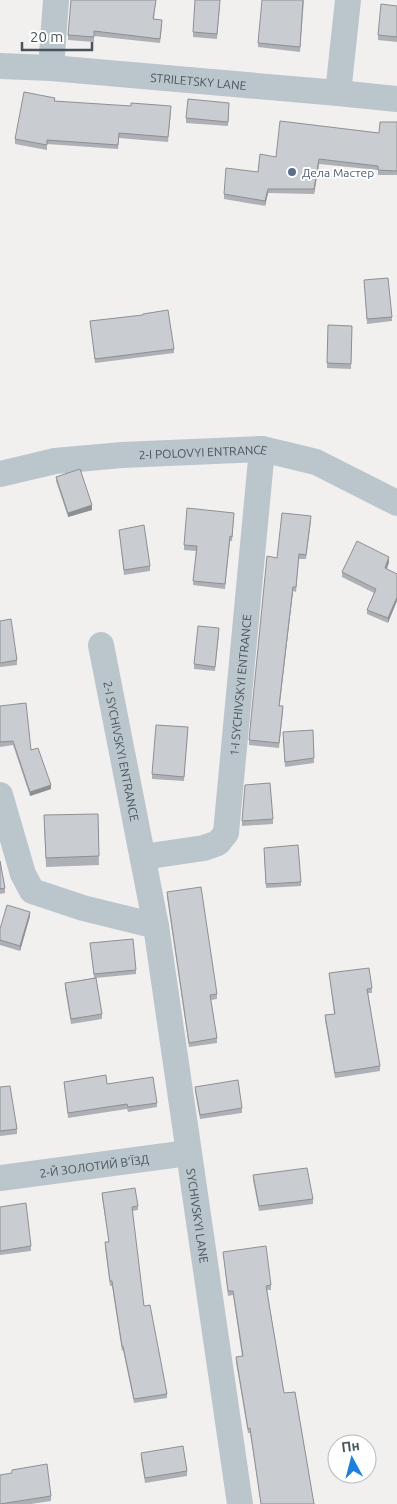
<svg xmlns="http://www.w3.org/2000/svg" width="397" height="1504" font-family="Ubuntu,sans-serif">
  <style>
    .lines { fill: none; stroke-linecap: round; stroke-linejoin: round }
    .street { stroke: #bbc5cc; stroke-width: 26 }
    .wall { fill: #adb0b5 }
    .shaded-wall { fill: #8d9093 }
    .building { fill: #c9cdd2; stroke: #8d9093 }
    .service-dot { fill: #5c6f8a; stroke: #fff; stroke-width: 2 }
    .labels { text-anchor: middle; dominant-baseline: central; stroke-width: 4; stroke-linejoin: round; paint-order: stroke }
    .street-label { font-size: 12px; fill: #47545c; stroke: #fff }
    .service-label { font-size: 12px; fill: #4e5e75; stroke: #fff; text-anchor: start }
  </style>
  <rect width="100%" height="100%" fill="#f2efef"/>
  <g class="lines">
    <g class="street">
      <path id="s1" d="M0,66l51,2 287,25 59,6"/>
      <path d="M51,68l5,-68"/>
      <path d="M338,93l10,-93"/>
      <path id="s2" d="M0,474l55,-13 67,-6 140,-6 54,13 81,41"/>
      <path id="s3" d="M101,645l55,281 84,578"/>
      <path d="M0,795l23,79 9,17 51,17 73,18"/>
      <path id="s4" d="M143,857l61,-9 14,-5 8,-10 36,-384"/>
      <path id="s5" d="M0,1178l188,-25"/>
    </g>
  </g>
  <g class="wall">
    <path d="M156,0l-2,19 8,6 -2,18 -66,-7v6l-26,-2v-5z"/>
    <path d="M304,0l-4,52 -42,-5v-4z"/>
    <path d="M220,5l-3,34 -24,-2v-5z"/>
    <path d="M397,6v36l-19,-2v-5z"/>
    <path d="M55,101l116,10 -3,31 -49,-4 -1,11 -71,-5v6l-32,-6v-5z"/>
    <path d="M229,108l-1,18 -42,-3v-5z"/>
    <path d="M397,122v53h-19v-5l-59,-6 -5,30 -46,-1 -3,13 -41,-7v-5l34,-22 18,-15 103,-24z"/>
    <path d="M364,280l28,37v4l-25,3z"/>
    <path d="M90,321l84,28v4l-79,10z"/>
    <path d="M328,325l24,1 -1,43 -24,-1z"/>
    <path d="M56,477l36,33 -24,7 -12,-36z"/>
    <path d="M234,517l-2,24h-2l-5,48 -32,-4 3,-34 -12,-1v-5z"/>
    <path d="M311,521l-5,38h-7l-3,33 -3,-1 -14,115 4,5 -4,37 -30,-3v-5l28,-182z"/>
    <path d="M119,530l31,36v5l-26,4z"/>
    <path d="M389,562l-2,7 10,5 -9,49 -21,-9v-4l7,-17 -32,-16v-5z"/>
    <path d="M0,621l17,39v5l-17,2z"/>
    <path d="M219,633l-4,38 -21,-2v-5z"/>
    <path d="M0,706l31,44 20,39 -21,7 -17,-51 -13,2z"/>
    <path d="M188,727l-4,54 -32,-2v-5z"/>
    <path d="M313,730l1,33 -29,4 -2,-31z"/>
    <path d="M98,814l1,51 -53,2 -2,-43z"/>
    <path d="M273,819v5l-31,2v-5z"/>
    <path d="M264,852l37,30v4l-35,2z"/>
    <path d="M0,861l5,27v5l-5,1z"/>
    <path d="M167,892l50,102v5l-6,1 6,38v5l-28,4 -22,-150z"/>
    <path d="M30,916l-10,35 -20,-6v-16z"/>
    <path d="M90,943l46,27v4l-40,4 6,36v5l-31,5 -6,-36v-5l29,-5z"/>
    <path d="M329,973l43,15v5h-4l12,73v5l-45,7 -10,-58v-5l9,-1z"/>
    <path d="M64,1082l43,2 50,19v4l-29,5 -1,-3 -59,9z"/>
    <path d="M0,1087l17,42v5l-17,2z"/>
    <path d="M195,1087l47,21v5l-42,6 -5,-28z"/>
    <path d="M253,1175l60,24v5l-54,7 -6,-31z"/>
    <path d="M102,1193l36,13v4l-6,1 12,95 23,88v4l-33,5 -11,-53 -1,1 -10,-65h-2l-5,-39v-5h4l-7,-44z"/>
    <path d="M0,1207l31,39v5l-31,4z"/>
    <path d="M223,1252l48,33v5h-4l17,103 11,-1 19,112h-53l-11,-71h-2l-12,-71v-5l6,-1 -9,-61 -5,1z"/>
    <path d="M141,1453l46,18v5l-42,7 -4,-25z"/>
    <path d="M12,1470l39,26v5l-20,3h-31l12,-30z"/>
  </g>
  <g class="shaded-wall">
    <path d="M319,159v5l-5,30v-5z"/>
    <path d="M268,189v4l-3,13v-5z"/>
    <path d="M92,505v5l-24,7v-4z"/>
    <path d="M389,557v5l-4,11v-5z"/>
    <path d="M293,587v4l-14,120v-5z"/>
    <path d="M397,597v4l-9,22v-5z"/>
    <path d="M51,785v4l-21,7v-4z"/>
    <path d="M30,912v4l-10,35v-5z"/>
  </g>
  <g class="building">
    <path d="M71,0h85l-3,19 9,1 -2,19 -66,-8v6l-26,-2z"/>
    <path d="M195,0h25l-3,34 -24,-2z"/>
    <path d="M262,0h41l-3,47 -42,-4z"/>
    <path d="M381,4l16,2v31l-19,-2z"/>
    <path d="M24,92l31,6 -1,3 77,5v-3l40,3 -3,31 -49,-4 -1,12 -71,-5v5l-32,-6z"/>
    <path d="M188,99l41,4 -1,19 -42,-4z"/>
    <path d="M280,121l99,12 1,-11h17v49l-19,-1v-4l-59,-7 -5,30h-46l-3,12 -41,-7 2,-26 32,4 2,-18 16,3z"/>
    <path d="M388,278l4,39 -25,2 -3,-39z"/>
    <path d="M168,310l6,39 -79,10 -5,-38 53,-6v-1z"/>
    <path d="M328,325l24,1 -1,38 -24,-1z"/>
    <path d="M80,469l12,36 -24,8 -12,-36z"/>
    <path d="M187,508l47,5 -2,24 -2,-1 -5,48 -32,-3 4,-35 -13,-1z"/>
    <path d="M282,513l29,3 -5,39 -7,-1 -3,33h-3l-14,119h4l-4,37 -30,-3 18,-184 10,2z"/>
    <path d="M144,525l6,41 -26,4 -5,-40z"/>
    <path d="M357,541l32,16 -4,11 12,6v23l-9,21 -21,-8 9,-21 -34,-17z"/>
    <path d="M11,619l6,41 -17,3v-42z"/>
    <path d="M198,626l21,2 -4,39 -21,-3z"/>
    <path d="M26,703l5,47 7,-2 13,37 -21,7 -17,-51 -13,1v-36z"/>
    <path d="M156,725l32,2 -4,50 -32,-3z"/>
    <path d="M313,730l1,28 -29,4 -2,-30z"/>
    <path d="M270,783l3,36 -31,2 3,-36z"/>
    <path d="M98,814l1,42 -53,2 -2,-43z"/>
    <path d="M298,845l3,37 -35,2 -2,-36z"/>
    <path d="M0,861l5,27 -5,1z"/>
    <path d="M201,887l16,107 -7,1 7,43 -28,5 -22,-151z"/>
    <path d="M7,905l23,7 -10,34 -20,-6v-11z"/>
    <path d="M133,939l3,31 -42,4 -4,-31z"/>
    <path d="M369,968l3,20 -5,1 13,77 -45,7 -10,-58 10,-1 -6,-41z"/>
    <path d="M96,978l6,36 -31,5 -6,-36z"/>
    <path d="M106,1075l1,9 46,-7 4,26 -29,4 -1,-3 -59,9 -4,-31z"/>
    <path d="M238,1080l4,28 -42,7 -5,-28z"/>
    <path d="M10,1086l7,43 -17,2v-44z"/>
    <path d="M307,1168l6,31 -54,7 -6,-31z"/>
    <path d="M135,1188l3,18 -6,1 12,99 6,-1 17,89 -33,5 -11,-53h-1l-10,-65h-2l-5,-39h4l-7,-49z"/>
    <path d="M26,1203l5,43 -31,5v-44z"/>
    <path d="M266,1246l5,39 -5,1 18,107 11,-1 19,112h-53l-11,-76 -2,1 -12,-72 7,-1 -10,-65h-5l-5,-39z"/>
    <path d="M183,1446l4,25 -42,7 -4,-25z"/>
    <path d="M47,1464l4,32 -51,8v-29l12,-2v-3z"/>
  </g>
  <circle class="service-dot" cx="292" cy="172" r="5"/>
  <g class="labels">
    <g class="street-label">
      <text stroke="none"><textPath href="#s1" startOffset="199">STRILETSKY LANE</textPath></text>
      <text stroke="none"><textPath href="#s2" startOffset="205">2-I POLOVYI ENTRANCE</textPath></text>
      <text stroke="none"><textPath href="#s4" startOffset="238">1-I SYCHIVSKYI ENTRANCE</textPath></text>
      <text stroke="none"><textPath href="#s3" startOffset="108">2-I SYCHIVSKYI ENTRANCE</textPath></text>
      <text stroke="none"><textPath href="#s5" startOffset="95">2-Й ЗОЛОТИЙ В’ЇЗД</textPath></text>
      <text stroke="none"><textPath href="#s3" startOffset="579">SYCHIVSKYI LANE</textPath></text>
    </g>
    <g class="service-label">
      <text x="302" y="172">Дела Мастер</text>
    </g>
  </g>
  <g transform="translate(352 1459) rotate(353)"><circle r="24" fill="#ffffff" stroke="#b5bbbe"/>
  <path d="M0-4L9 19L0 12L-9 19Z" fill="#1c81de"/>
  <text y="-8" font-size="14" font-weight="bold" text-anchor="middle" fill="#47545c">Пн</text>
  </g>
  <path d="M22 42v8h70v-8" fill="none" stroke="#47545c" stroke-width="2.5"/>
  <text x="30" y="42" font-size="15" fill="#47545c" stroke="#ffffff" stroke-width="4" paint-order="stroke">20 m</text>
</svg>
